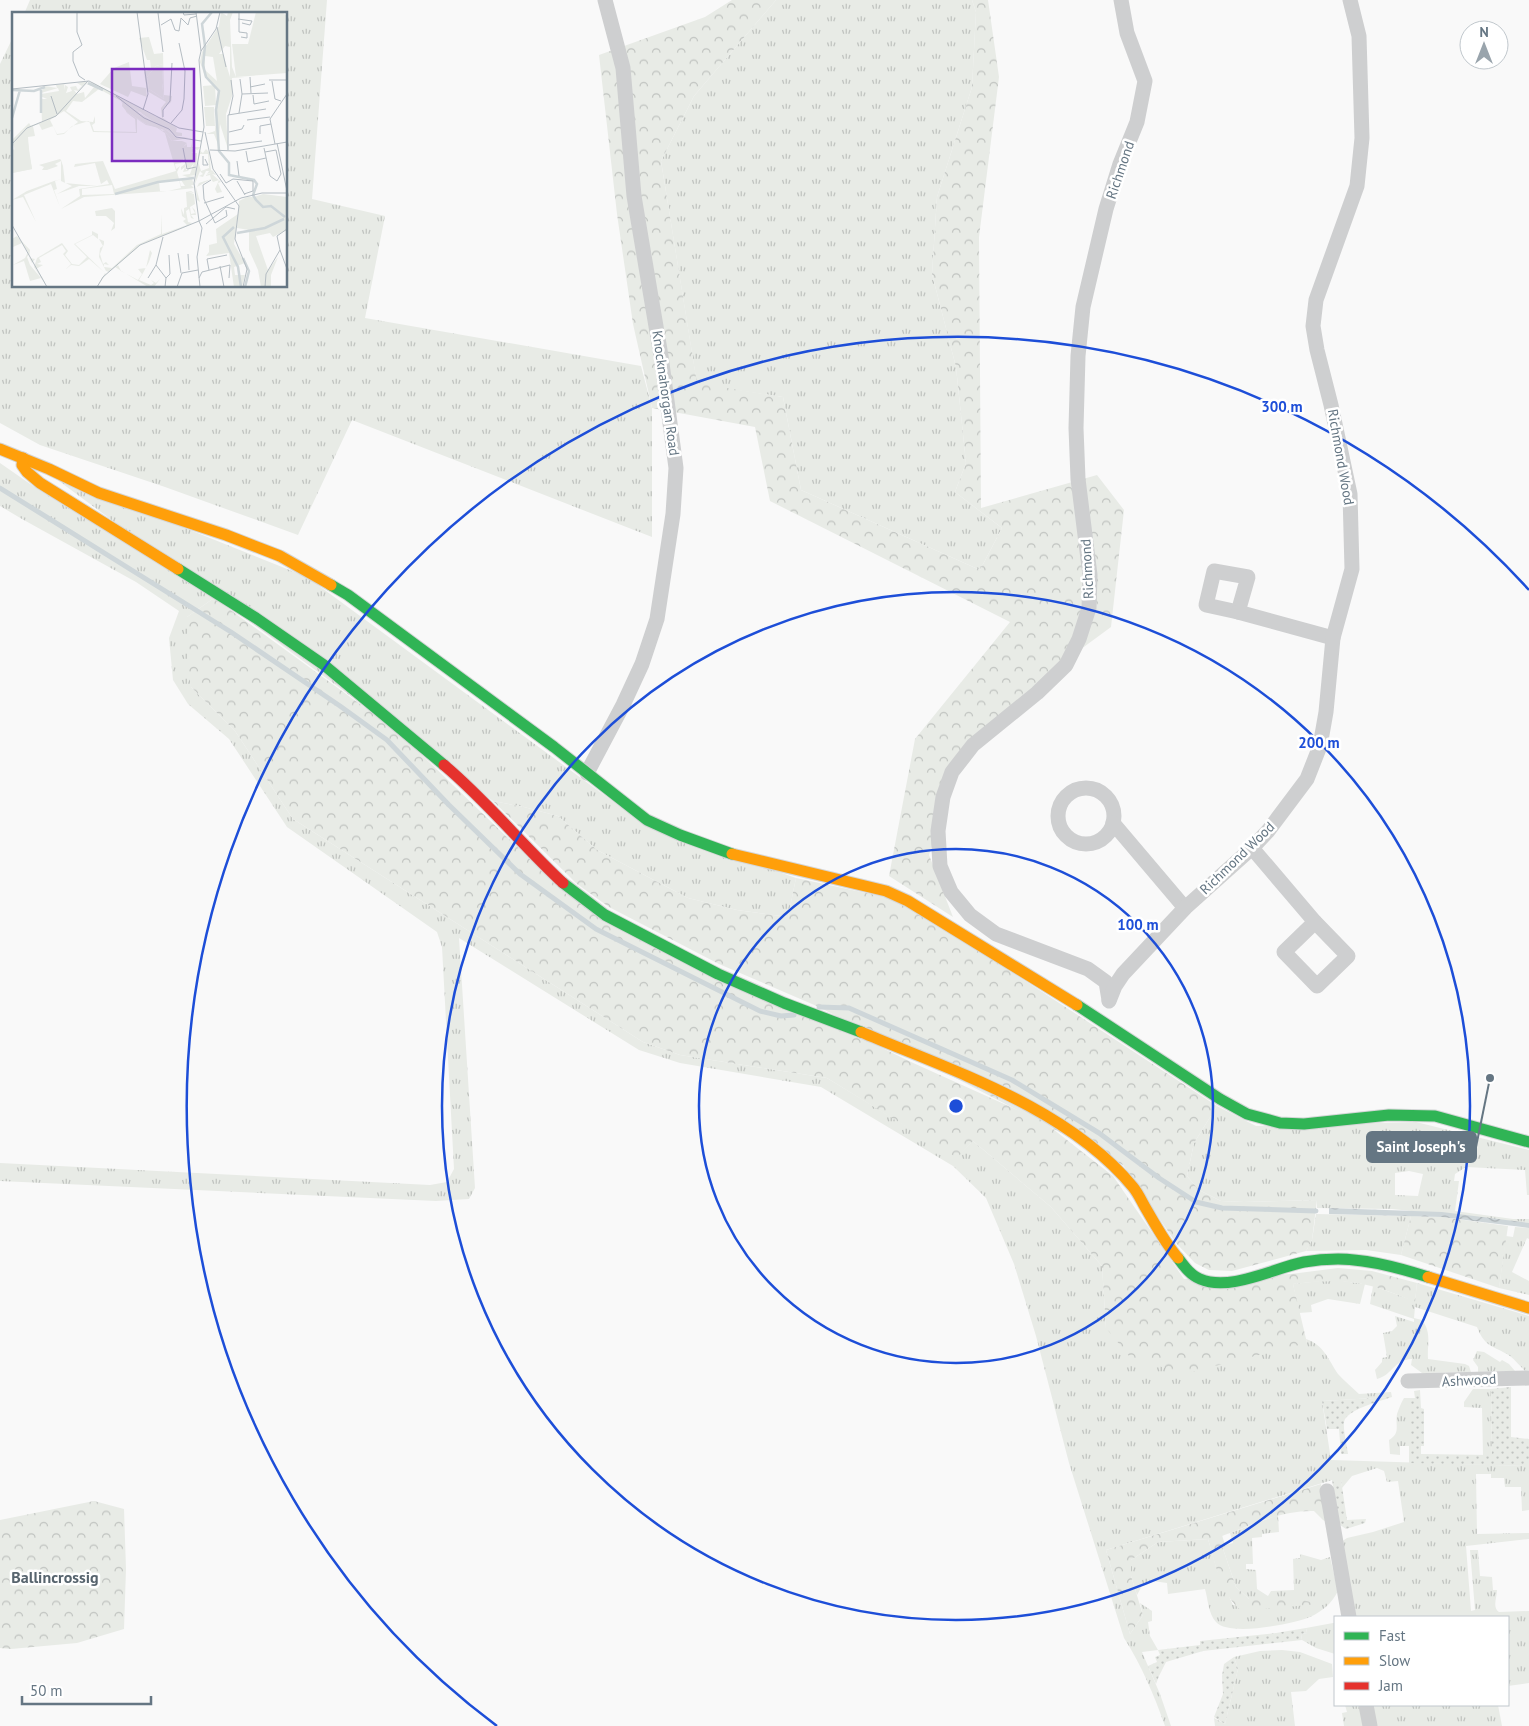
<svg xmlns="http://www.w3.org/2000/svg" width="1529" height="1726" font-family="'PT Sans',sans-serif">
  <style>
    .grass { fill: url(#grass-tufts); fill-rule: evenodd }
    .forest { fill: url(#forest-crowns) }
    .garden { fill: url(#garden-dots) }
    .water { fill: url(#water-waves) }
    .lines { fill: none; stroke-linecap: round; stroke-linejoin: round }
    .stream { stroke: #ced6d9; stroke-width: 5 }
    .fast-casing { stroke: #d5d6d7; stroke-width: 13 }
    .slow-casing { stroke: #d5d6d7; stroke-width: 13 }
    .jam-casing { stroke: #d5d6d7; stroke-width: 13 }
    .street { stroke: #cecfd0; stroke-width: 15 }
    .fast { stroke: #30b455; stroke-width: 11 }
    .slow { stroke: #ff9f0a; stroke-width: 11 }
    .jam { stroke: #e5322d; stroke-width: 11 }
    .ring { fill: none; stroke: #1d4ed8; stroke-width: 2.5 }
    .labels { text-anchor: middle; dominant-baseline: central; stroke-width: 5; stroke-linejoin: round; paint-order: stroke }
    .street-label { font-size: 14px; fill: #657683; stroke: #fff }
    .quarter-label { font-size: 16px; font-weight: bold; fill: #57646e; stroke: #fff }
    .inset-river { fill: none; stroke: #ced6d9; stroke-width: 2.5 }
    .inset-road { fill: none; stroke: #b5bdc3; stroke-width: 1 }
    .view { fill: #7b2cbf; fill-opacity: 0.15; stroke: #7b2cbf; stroke-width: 2.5 }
    .inset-edge { fill: none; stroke: #657683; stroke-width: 2.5 }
    .centre { fill: #1d4ed8; stroke: #fff; stroke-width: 2.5 }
    .ring-label { font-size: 15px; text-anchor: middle; font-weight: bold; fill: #1d4ed8; stroke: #fff; stroke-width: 5; stroke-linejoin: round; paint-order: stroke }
    .leader { fill: none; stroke: #657683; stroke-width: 2 }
    .callout-dot { fill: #657683; stroke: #fff; stroke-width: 2 }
    .callout { fill: #657683; stroke: #657683; stroke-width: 2 }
    .callout-label { font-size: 15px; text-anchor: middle; font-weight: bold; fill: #fff }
  </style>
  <defs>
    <pattern id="grass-tufts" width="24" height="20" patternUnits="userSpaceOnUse" patternTransform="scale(1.25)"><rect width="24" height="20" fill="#e8ebe6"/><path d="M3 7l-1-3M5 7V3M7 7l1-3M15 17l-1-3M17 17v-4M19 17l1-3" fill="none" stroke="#c0c3c0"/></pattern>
    <pattern id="forest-crowns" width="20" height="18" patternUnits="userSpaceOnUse" patternTransform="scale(1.25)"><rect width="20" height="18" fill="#e8ebe6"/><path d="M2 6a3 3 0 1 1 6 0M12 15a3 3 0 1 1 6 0" fill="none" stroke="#c0c3c0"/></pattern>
    <pattern id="garden-dots" width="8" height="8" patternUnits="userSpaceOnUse" patternTransform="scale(1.25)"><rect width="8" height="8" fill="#e8ebe6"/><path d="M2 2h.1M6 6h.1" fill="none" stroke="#c0c3c0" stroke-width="1.8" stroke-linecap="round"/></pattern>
    <pattern id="water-waves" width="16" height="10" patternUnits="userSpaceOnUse" patternTransform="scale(1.25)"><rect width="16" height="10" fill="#ced6d9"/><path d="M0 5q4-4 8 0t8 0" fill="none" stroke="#abb2b5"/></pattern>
  </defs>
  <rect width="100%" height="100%" fill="#f9f9f9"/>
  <g class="grass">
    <path d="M30,0h297l-15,199 73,17 -20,102 276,48 11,42v129l-300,-117 -54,115 -133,-48 -125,-42 -40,-22v-359l14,-29v251h272v-272h-262z"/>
    <path d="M776,0h196l4,12 -4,75 -35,110 -5,77 24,93 10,96 -11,29 47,36 -22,42 -179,-80 -18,-93 -86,-13 -36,-223 33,-65z"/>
    <path d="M0,463l36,25 178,110 -27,19 4,70 44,44 58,88 350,223 37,13 147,23 130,79 16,-16 78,66 51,59 4,62 201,15 -1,-4c18,6 22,20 32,35 6,7 14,13 21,20l32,-2 1,5 -70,4 9,59 198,6v44l-7,1 -1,-24h-16l-1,-9h-13v-4h-15l1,60 52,-1v6l-63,7 5,65 4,-1 -5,-60h8l2,26 12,1 1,13h4c0,8 -5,17 2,22l30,-1v72l-21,3v-69h-153l-14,-75 6,-4 26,-6 31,-10 -6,-41 -11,1 -3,-11 -7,-3 -25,8 -10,12 -1,-8h-9l-226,70 24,84 13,-19 -3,-12 12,8v10l-4,1 2,14 8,14 -16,2 18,42 11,32h-6c-11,-31 -23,-60 -41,-88l-55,-175 -33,-127 -22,-72 -28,-66 -33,-32 -132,-79 -141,-24 -41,-13 -180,-112 16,250 -6,11 -33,2 -436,-20v-18l430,22 17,-3 7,-13 -12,-222 -5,-15 -150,-105 -58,-88 -41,-35 -15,-24 -4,-42 10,-27 -43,-29 -114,-63 -22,-13z"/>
    <path d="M48,473l259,104 338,248 151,53 -8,39 -51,-7 -49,-12 -91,-48 -39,-34 -34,-9 -31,-6z"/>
    <path d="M1217,1106l39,20 160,-4 113,28v45h-2l-2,-25 -59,-3 -11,7 -1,7h5l-4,30 58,8h16v4l-137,-14 -75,-1v-8l-73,2 -23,-1 -22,-11 -12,-14 7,-33zM1409,1171l14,3 -5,22 -23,-1v-22z"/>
    <path d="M1316,1214l95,2 -10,39 -35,-5 -60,1 6,-11z"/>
    <path d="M1515,1227l14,1v11l-2,-1 -15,34 17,9v14l-30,-7 7,-52 7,1z"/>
    <path d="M1320,1281h22l23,3 -5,20 -32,-5 -17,6 1,7 -13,1 -6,-29z"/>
    <path d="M1417,1283l112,33v54l-4,1c-5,-5 -10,-11 -15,-15 -17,-11 -25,-8 -33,-29l-62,-20 -1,11 8,2c10,13 5,24 6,39l37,5 4,2 2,6 -49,1 -11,-8 1,-6c-19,1 -18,15 -35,20l-2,-9 7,-8v-4l5,-1 -4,-24 9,-2 5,-5 -2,-10 19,6v-3l-44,-15 3,-18 42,15z"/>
    <path d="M1477,1351l7,1 16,10 2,-2 7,4 6,7 -37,1v-5l-5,-7z"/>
    <path d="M1473,1389h18l1,66h-9l-1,-47 -18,-1v-5z"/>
    <path d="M1404,1398h5v48h-9v9l-10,-1 -1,-14c12,-7 6,-14 8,-26 2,-6 4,-11 7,-16z"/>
    <path d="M1278,1515l1,17 -17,2v3l-10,1 1,26h-7v5l10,1 1,19 11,7 3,-5 23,-1 -1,-31 7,-1v-4l21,6 9,-3 8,34c-6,12 -15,20 -28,26 -17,7 -81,20 -94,5 -8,-9 -8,-23 -11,-33l-37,5 -1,-11 -14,-2 -10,3 -6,11 -6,-19v-16l27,-18 50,-3 9,31 16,35 65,-6h-49l-13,-12 -14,-41v-11l3,10 8,-2 -3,-10z"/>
    <path d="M1333,1623h2v31l-19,-6 -14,-8 -1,-6 6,-1 -1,-5z"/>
    <path d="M1282,1650l18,2 32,12 1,13 -14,2 -13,12 -15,1 4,34h-80l-1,-8 11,6 13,-55 -4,-12 26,-6z"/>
    <path d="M1345,1705h15l5,21h-21l-2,-13 5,-1z"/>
    <path d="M1372,1705h126l4,21h-126z"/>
  </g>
  <g class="forest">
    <path d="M732,0h44l-82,96 -33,65 36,222 86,14 18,93 179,80 22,-42 -47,-36 11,-29 -10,-96 -24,-93 5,-77 35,-110 4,-75 -4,-12h16l11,77 -20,160 2,271 116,-33 27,35 -13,117 -53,39 -100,89 -29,100 24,62 -64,-41 26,-137 95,-117 -240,-121 -15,-74 -103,-19 -19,-84 -16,-110 -18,-159 106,-38z"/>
    <path d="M214,598l183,133 169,163 345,168 133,60 69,54 71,103 107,-5 47,-6 34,3 45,12 -2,19c-14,-6 -29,-12 -44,-16 -26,-7 -52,-5 -78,-2l14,59 -124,31 -54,-18 -23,-28 -4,-62 -51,-59 -78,-66 -16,17 -130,-80 -147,-23 -37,-13 -350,-223 -58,-88 -44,-44 -4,-22v-48z"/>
    <path d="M493,801l31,6 34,9 39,34 91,48 49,12 51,7 8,-39 89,19 44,21 288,188 -23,37 -7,33 12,14 22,11 23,1 73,-2 -5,40 -6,11 -74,20 -23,-1 -14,-7 -19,-20 -53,-78 -304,-158 -100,-43 -110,-57 -32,-23z"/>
    <path d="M1411,1216l31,1 66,9 -9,62 -98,-33z"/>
    <path d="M1321,1484l7,39 -5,-3 -9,-9c-33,-1 -62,14 -92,25v10l14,41 13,12h49l21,5 -77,7c-21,-15 -27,-48 -34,-72l-50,3 -27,18v16l12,39 -13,19 -24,-84z"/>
    <path d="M94,1501l30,8 2,60 -2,60 -47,14 -66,6 -11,-1v-128z"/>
  </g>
  <g class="garden">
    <path d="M1511,1387v50l18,2v27l-120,-3v-65h6l-1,-7 6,-1 1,18 3,1v37h-3v8l71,1 -1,-66z"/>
    <path d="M1392,1397c-11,4 -45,12 -48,25 -1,8 3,24 4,32h-7l-2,-25h-12l-5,-28z"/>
    <path d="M1332,1480h9l6,40 19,-1 -1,4 -19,6 -6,-4z"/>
    <path d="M1306,1628l1,5 -6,1 1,6 -99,11 -37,11 -7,14 -3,8 -8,-18 9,-4 -2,-5 5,-2 -2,-5 42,-5v-4l76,-8z"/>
    <path d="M1234,1657l4,12 -13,55 -11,-7 9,-23 -1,-18 2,-12z"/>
  </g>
  <path class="water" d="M1329,1208l113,4 87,11v5l-87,-11 -113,-3z"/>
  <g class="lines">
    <g class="stream">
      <path d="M0,488l231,144 109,74 47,34 62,65 71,69 76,55 164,82 21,5 13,-1"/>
      <path d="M819,1007l30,1 163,72 87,53 60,45 37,24 26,6 94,3"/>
    </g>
    <g class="fast-casing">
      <g id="fast">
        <path d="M178,569l78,49 68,47 120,100"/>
        <path d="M331,585l17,10 206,152 93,73 33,15 52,19"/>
        <path d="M563,883l42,32 113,59 66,29 77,29"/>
        <path d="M1077,1005l143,94 27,15 33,9 24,1 85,-9 46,1 94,26"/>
        <path d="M1178,1258c6,8 12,17 22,21 30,13 74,-11 104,-17 11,-2 23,-3 34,-3 30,0 62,9 90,18"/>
      </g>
    </g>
    <g class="slow-casing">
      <g id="slow">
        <path d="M0,449l49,20 50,24 127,42 54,21 51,29"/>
        <path d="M23,458l-1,7 5,7 13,11 138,86"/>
        <path d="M732,854l154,37 22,10 169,104"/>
        <path d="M861,1032c92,39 207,76 272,155 5,6 8,13 12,20 10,17 20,36 33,51"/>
        <path d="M1428,1277l101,31"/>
      </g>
    </g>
    <g class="jam-casing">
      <path id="jam" d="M444,765c43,36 78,80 119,118"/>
    </g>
    <g class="street">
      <path d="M1214,571l34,6 -10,35 -32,-7z"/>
      <path d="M1238,612l95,26"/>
      <path d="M587,773l36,-68 19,-41 15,-45 16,-105 3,-46 -15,-112 -27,-160 -11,-128 -18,-68"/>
      <circle cx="1086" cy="816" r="28"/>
      <path d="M1113,823l72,85"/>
      <path d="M1252,848l63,74"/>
      <path d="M1315,922l33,34 -31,30 -33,-34z"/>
      <path d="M1109,1000l-3,-18 -18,-13 -92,-35 -26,-19 -19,-23 -11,-26 -2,-35 5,-34 9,-25 21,-27 64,-52 29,-28 13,-26 10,-31 1,-33 -12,-96 -2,-51 2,-72 5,-49 23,-98 14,-45 17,-42 8,-41 -18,-48 -6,-33"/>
      <path d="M1109,1001l6,-15 8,-12 62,-66 67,-60 16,-17 39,-52 13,-33 6,-34 7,-74 19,-69 -2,-75 -19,-89 -14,-55 -4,-24 3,-26 41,-114 5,-48 -3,-102 -9,-36"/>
      <path d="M1408,1381l121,-3"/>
      <path d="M1327,1491l22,126"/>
      <path d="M1366,1705l4,21"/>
    </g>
    <use href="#fast" class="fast"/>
    <use href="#slow" class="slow"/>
    <use href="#jam" class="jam"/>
  </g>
  <g class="ring">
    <circle cx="956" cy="1106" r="257"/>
    <circle cx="956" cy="1106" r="514"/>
    <path d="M497 1726A771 771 0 1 1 1529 590"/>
  </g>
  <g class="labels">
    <g class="street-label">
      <text transform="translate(1120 170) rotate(-71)">Richmond</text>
      <text transform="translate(666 393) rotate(82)">Knocknahorgan Road</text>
      <text transform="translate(1341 457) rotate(80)">Richmond Wood</text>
      <text transform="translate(1087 569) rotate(-93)">Richmond</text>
      <text transform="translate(1237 858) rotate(-44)">Richmond Wood</text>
      <text transform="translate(1469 1380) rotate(-3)">Ashwood</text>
    </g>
    <g class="quarter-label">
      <text x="55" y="1577">Ballincrossig</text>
    </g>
  </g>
  <g transform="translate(12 12)">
    <rect width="275" height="275" fill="#f9f9f9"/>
    <path d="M244,0h26l5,4v57l-51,4 -4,-33h16zM117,50l3,24 14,2 1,9 -16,-6 -3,6 -28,-13 14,-16zM151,52l-1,19 2,16 -15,-10 -2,-12 9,-11zM73,69l2,1 -9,9 -4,-1 3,4 7,-2 1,6 9,-11 -8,-3 6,-2 63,34 -6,1 -27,-15 6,11 18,11 10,2 7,5 1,-1 8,11h10l5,2 -4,4 4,-3v3h4l1,-4v4h8l-2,3 -7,-2 5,3 -5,2h6v6l-1,7 -3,3 3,-2v8l-7,1 6,1 -5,1 -8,-3 8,-1 4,-11 -6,8 -5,1 2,-5 -4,3v-3l4,-3 1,6h2l-2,-9 -3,1 2,-5 -4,6 -6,1 1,5 4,-3 -3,6 4,14h4l-4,-6 11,-1 2,6h-3l3,3 -26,3 13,-3 -2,-8 -20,2 1,9h7l-83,6 -23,12 19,-13 -1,-7 30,-5 -2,-4 -6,4 -6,-21 -21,4 1,-3 28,-3 12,28 61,-18 -11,-38 -9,-6 -10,-2 -9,-6v14l-44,-1 -4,-11 -17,5 -8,8 -7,1 -4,-9 -11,4 -3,-6 -6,2 2,10 -7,1 1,14 -4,1h4l3,17 -20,4v-24l3,1 -3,-10 17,-17 2,3 11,-4 -1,-23h6l-7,-3 1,-2 18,-3 -1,-3 -17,5 2,-4 2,-3 12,2 -1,-3 19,-2 -11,1 1,6v-5l3,2 -2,6 6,-2 -2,-4 6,-1 2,4 4,-4 -5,-3zM87,77l22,12 6,12 8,6 1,13 -42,-1 -2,-6 3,-2v-7l-2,6 -12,-1 -15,-10 7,-10 9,1zM52,99l14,11 -14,11 -7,1 -7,-14zM17,141l2,14 -9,1 -2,-14zM100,173l2,9 -32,1v-6zM194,137l3,3 2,18 2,1 3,4 -4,-1 9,8 -3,1 4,9 -5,1 -2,-4 4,-9 -6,2 -2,-3 -14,8 2,-4 12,-4 -1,-4 -4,1v-1l7,-3 -6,2 2,-3h-3l-3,6 -4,-1 4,-2 -3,-3 -5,13 5,18 -3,-2 -2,-17 3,-22 3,10 8,-3 -1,-14h-8l-2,5 1,-9 4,3zM50,167l-7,2 2,8 -3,1 6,17 -9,-23 -27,11 12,27 -13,-25 -11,3 15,-9 27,-10zM182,177v4l-6,-1 6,2 1,10 -5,3 1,7 4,-1 -3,-6 3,3 1,5h-5l3,4 -3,-1 -2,-9 -3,2 2,11 4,1 -5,3 -45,18 -33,28 -3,-1 -7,-14 1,-9 3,-2 -4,-7 5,2v3l-4,10 3,10 3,-2 3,3 -5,-1v3l8,1 25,-23 24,-11v-20l1,20 25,-9 -4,-4 3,-2 -4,-3 -1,-8 3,7v-7l3,-1 -1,-15 5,-1 3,2zM251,182l24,3v20l-15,-11 -7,2 -11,-11zM100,196l3,3v17l-4,3 3,-8 -8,-7h-10l-1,-5zM80,219l6,3v5l-5,-4 -18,9 31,30 -9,13 8,-14 -16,-14 -10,7 -8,-1 -6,5 6,-6 -8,-10 3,-3 -4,-6 -23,13 2,4 -4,2 6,1 -7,4 6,8 4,8 10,-6 -10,6 -12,-18 3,-9 25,-15 6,8 -3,4 7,9 7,1 8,-8 -13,-13 18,-9zM5,224l13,14 -1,8 6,1 -3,4 -3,-6v-3l-2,3 3,8 11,13 -11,3 -6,-20 -11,4 12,-7 3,-6 -6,-9 -9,4 -1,-8z" fill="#e8ebe6" fill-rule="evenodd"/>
    <path d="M209,0l6,4 1,-4h5l-3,8 2,47 4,10h9l-13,1v18l-6,18 2,35 -8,-25 -1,23 -5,-13h-8l9,-3 3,-41 -13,-13 -5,-15 2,-10 17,-26zM213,34l5,1v30l-7,-23h-4zM193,44l8,1 4,24 -12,-11zM137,25l5,17 9,-1 1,42 8,1 -1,6 -8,7v9l14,10 -1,4 6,1v3h-6l-38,-24 24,6 -1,-10 5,-6 -19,-11 -3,-19 7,-3 -1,-9h-3l-8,-22zM151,52l-1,19 2,16 -15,-10 -2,-12 9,-11zM111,89l55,37 6,-1 4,1 -16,3 -8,-11 -18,-6 -18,-11 -6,-7zM48,147l1,1 2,6 2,17 32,3h-18l-22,8 15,-8 -11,-5v-20l-6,3 3,2 -11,4h-5l2,-3 -5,-2zM235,185h7l9,10 8,-1 16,11v13l-14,7 -3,-4 -14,3 12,34 10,-13 -7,18v12h-10l-3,-17 -9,-20v-20l-12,-2 2,-27zM226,202l-4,30 11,19 -11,4 1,8h10l-3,12h-8l-5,-34 -23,3 3,-4v-7l8,-2 -1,-14zM138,238l2,3 -3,9 -6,11 -4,7 12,5 3,-2 -3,-3 5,3 4,-4 -6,8h-6l-33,-20 3,-2 3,6 17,9 4,-6 -4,-5 8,-1z" fill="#e8ebe6" fill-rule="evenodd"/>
    <path d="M203,73l1,20 -11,1 -2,-20zM192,95h10l1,19h-9zM15,124l5,33 -20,4 3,-31z" fill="#e8ebe6"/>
    <path class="inset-river" d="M200,0l-10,12 3,22 -2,19 3,12 13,14 -3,19 3,41 10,12v12l25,5 3,4 -4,11 3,5 7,7 8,-1 14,11M76,71l15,7M1,78l21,1 11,-4M29,78v23M0,106l8,-28M103,182l43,-12 36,-4M222,215l-11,10 15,30 3,20M225,221l28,-5 19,-9M231,246l6,13 -4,16"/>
    <path class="inset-road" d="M65,0v20l5,13 -9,7v9l6,15 6,4M125,0l11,82 -5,16M171,0l1,3 12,-1M184,0l5,39M227,0v20l8,1v5l-6,-1M146,1l5,39M226,7l14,2 -2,4 -8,-2M149,13l10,-6 4,11 4,1 2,-13 7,7 2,-7 7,-2M205,15l9,40M238,65l1,16M257,68h18M260,69l3,18 6,2M238,75l15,-3M0,77l77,-8 90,47 24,4M230,82l26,-1M241,83l1,9 15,-3M39,84l6,18M104,84l28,22 25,11 7,8 25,4M227,101l3,-19 -2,-15M217,103l4,-19 -2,-16M151,105v-7l7,-9 2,-38M235,108l23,-3M159,111l11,-13 2,-11 1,-28 -6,-28M193,120l8,37 26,37 -4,33 12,30 -4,18M217,120l13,-3 2,-4M248,122v-8l11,-2M265,131l10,48M0,132l15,-16 29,-12 32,-35M263,132l-5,-25 17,-25M217,133l33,-4M171,136l4,21 9,-2M252,136l6,28 7,5 4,-7 -5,-24 -11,2M198,138l25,1 52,-9M216,138v-35l38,-6M234,139l2,11 18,-4M191,144v9h5l-3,-6M225,149l2,15M208,162l6,9 7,-4 20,2v10l-9,3M199,168l-8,5 1,14 11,24 12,-7 -1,-6M225,169l8,14M192,191l20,-6M194,212l20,-17 9,2M0,213l35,62M151,225l-7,28 10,13 -1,9M268,238l7,19M166,241l3,20M176,242l1,16M208,254l4,21M197,258l-2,-11 20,-4M136,266l8,-13M154,266l4,-4 -1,-19M187,266l3,-6 28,-7 -1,13M85,275l6,-10 37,-32 59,-24 -5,-38 10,-56 -5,-67 2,-9 15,-22 4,-17M165,275l5,-14 16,-3M188,275l-3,-30 5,-29 -3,-7 42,-23 21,-5h25M253,275l1,-13 14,-24 -3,-14 10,-7"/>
    <path class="view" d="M100,57h82v92h-82z"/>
    <rect width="275" height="275" class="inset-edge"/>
  </g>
  <circle cx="956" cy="1106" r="8" class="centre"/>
  <g class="ring-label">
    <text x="1282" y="412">300 m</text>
    <text x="1319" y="748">200 m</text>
    <text x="1138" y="930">100 m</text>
  </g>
  <path class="leader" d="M1490 1078L1476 1147"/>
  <circle class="callout-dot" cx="1490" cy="1078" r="5"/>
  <rect class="callout" x="1367" y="1132" width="109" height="30" rx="5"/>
  <g class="callout-label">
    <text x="1421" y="1152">Saint Joseph's</text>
  </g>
  <rect x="1334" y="1616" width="175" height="90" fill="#ffffff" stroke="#c1c8cd"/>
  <rect x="1344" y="1632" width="25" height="8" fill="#30b455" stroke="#c1c8cd"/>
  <text x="1379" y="1641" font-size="15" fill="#657683">Fast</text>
  <rect x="1344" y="1657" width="25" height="8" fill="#ff9f0a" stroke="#c1c8cd"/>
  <text x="1379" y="1666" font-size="15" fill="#657683">Slow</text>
  <rect x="1344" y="1682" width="25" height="8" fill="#e5322d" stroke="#c1c8cd"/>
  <text x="1379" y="1691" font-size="15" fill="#657683">Jam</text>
  <g transform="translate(1484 45)"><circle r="24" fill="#ffffff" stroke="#c1c8cd"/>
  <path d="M0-4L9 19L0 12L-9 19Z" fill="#99a4ac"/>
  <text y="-8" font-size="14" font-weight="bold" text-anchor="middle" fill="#657683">N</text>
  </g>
  <path d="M22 1696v8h129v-8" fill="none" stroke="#657683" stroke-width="2.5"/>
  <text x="30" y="1696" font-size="15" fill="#657683" stroke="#ffffff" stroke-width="4" paint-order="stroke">50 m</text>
</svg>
